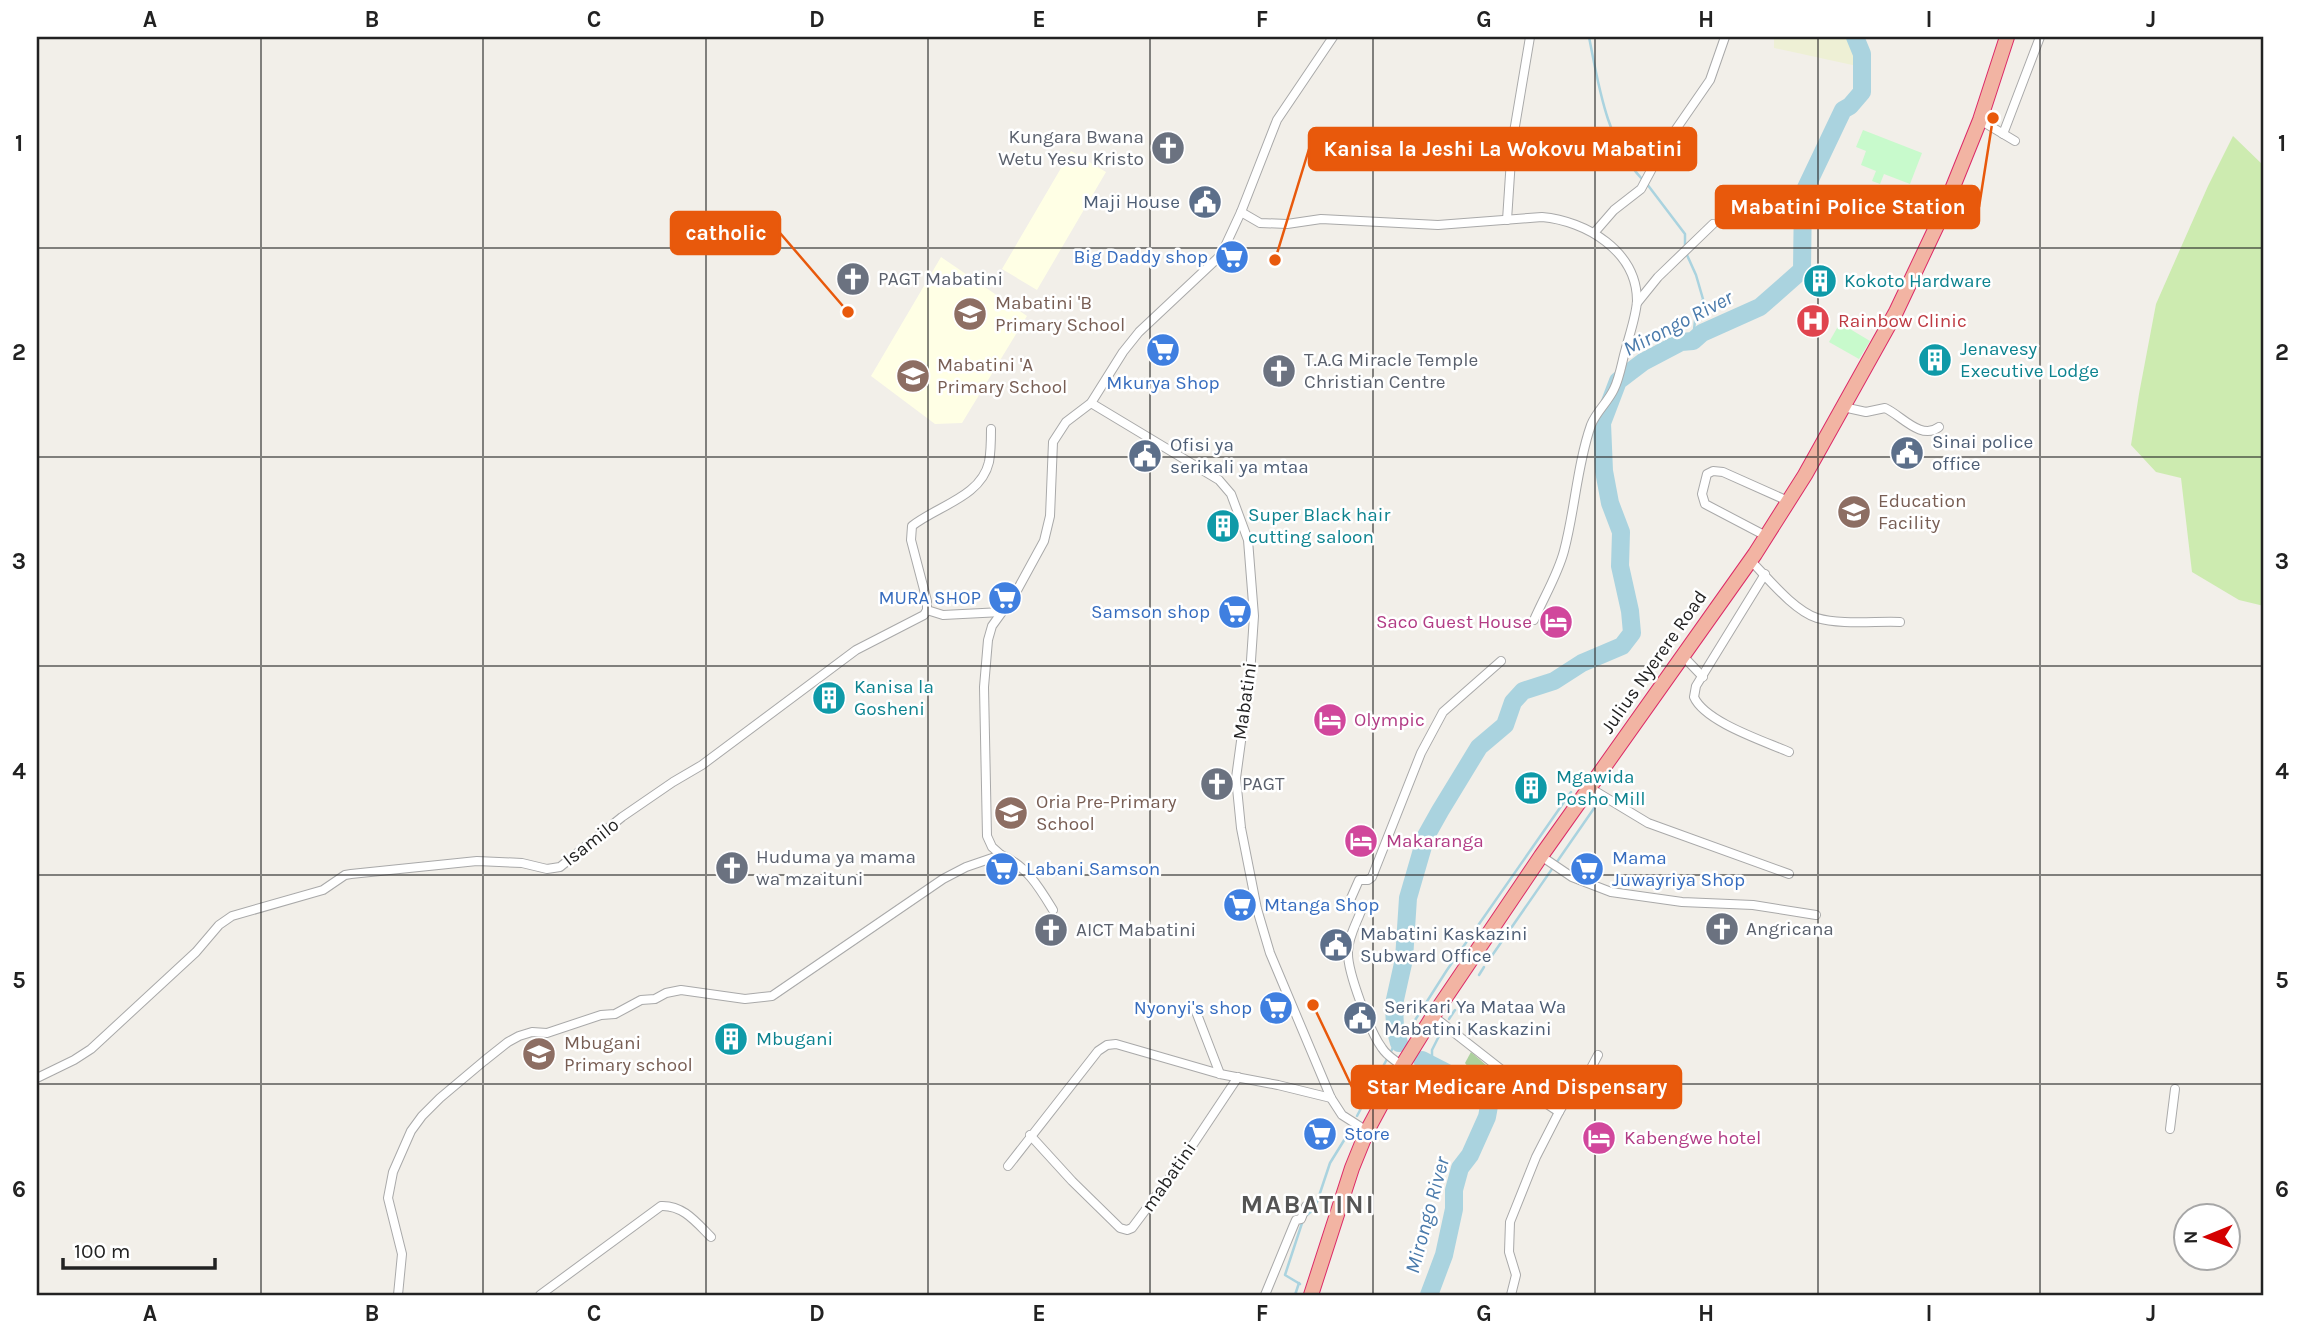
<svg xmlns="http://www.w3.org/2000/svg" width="2301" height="1332" font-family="Karla,sans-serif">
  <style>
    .education { fill: #ffffe5 }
    .farmland { fill: #eef0d5 }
    .grass { fill: #cdebb0 }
    .forest { fill: #add19e }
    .park { fill: #c8facc }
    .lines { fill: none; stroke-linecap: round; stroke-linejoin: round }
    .stream { stroke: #aad3df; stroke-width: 2.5 }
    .river { stroke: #aad3df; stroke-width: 18 }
    .minor-casing { stroke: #a9a9a9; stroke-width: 10 }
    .trunk-casing { stroke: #dc2a67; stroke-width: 16 }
    .minor { stroke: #fff; stroke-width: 8 }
    .trunk { stroke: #f2b4a3; stroke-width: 14 }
    .grid { fill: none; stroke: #222; stroke-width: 2; stroke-opacity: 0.55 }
    .labels { text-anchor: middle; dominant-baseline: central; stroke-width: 5; stroke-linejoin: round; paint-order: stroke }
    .worship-label { font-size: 19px; fill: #5b616d; stroke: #fff; text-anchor: start }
    .service-label { font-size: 19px; fill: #4e5e75; stroke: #fff; text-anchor: start }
    .shop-label { font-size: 19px; fill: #366cbe; stroke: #fff; text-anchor: end }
    .culture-label { font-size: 19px; fill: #0d838f; stroke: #fff; text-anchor: start }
    .education-label { font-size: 19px; fill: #785e54; stroke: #fff; text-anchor: start }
    .health-label { font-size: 19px; fill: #be3a42; stroke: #fff; text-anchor: start }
    .hotel-label { font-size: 19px; fill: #b23c85; stroke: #fff; text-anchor: start }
    .street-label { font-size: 19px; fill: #222; stroke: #fff }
    .water-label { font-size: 21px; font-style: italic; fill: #4a7aab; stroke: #fff }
    .district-label { font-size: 26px; font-weight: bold; letter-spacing: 2px; fill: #555; stroke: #fff }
    .leader { fill: none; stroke: #e8590c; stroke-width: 2.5 }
    .callout-dot { fill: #e8590c; stroke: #fff; stroke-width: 2.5 }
    .callout { fill: #e8590c; stroke: #e8590c; stroke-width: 2.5 }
    .callout-label { font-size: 21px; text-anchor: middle; font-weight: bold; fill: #fff }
    .neatline { fill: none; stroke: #222; stroke-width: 2.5 }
    .grid-label { font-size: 23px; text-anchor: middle; font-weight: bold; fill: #222 }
  </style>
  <rect width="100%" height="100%" fill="#f2efe9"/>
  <g class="education">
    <path d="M1071,151l35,21 -69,118 -35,-21z"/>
    <path d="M941,257l86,59 -65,107 -27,1 -64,-48z"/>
  </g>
  <path class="farmland" d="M1774,37h88l-5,29 -83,-18z"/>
  <path class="grass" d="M2233,136l31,30v440l-25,-6 -47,-28 -11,-94 -25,-6 -25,-27 8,-51 17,-90 52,-118z"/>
  <path class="forest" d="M1471,1052l37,32 -12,20 -31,-41z"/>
  <g class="park">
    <path d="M1863,130l59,23 -12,31 -26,-10 -4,10 -8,-3 4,-10 -15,-6 5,-14 -10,-4z"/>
    <path d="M1840,323l30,18 -11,18 -30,-17z"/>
  </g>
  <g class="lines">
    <g class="stream">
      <path d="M1589,37c10,50 17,103 53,142"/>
      <path d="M1647,184l38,50v14"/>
      <path d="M1687,255l9,20 7,24 -8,21 -2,21"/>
      <path d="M1491,957l106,-153"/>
      <path d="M1479,975l5,-8"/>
      <path d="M1449,1019l6,-9"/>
      <path d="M1397,1035l9,-2 4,-5 37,-58 124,-178"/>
      <path d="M1432,1065v-15l11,-22"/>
      <path d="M1357,1116l40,-76"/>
      <path d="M1307,1215l8,-7 15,-45 21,-34"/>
      <path d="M1300,1284l-15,-9 18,-55"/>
      <path d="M1295,1295l4,-12"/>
    </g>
    <g class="river">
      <path d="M1399,1043l-4,-15 -1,-24 10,-45 4,-61 18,-62 14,-25 39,-64 26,-22 8,-23 10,-11 31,-10 28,-18 40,-17 10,-13 -2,-22 -10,-45 1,-34 -11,-29 -6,-32 -2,-48 16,-42 25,-19 38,-20 12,-1 9,-8 58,-26 42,-37 1,-76 40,-84 7,-4 12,-14v-38l-7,-17"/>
      <path d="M1422,1060c23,12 52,24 67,46l-2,11 -17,38 -10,13 -6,22v19l-10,46 -15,40"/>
    </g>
    <g class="minor-casing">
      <g id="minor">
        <path d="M1980,120l35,21"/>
        <path d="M2003,134l37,-97"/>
        <path d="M1241,212l19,11 27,1 34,-5 117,6 104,-8c44,4 95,34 95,84 -1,15 -7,32 -11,47 -4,13 -6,29 -12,41 -6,13 -18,23 -23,36 -14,40 -16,85 -27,126 -6,23 -20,46 -30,69"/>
        <path d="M1507,220l5,-76 18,-107"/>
        <path d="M1594,233l20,-23 27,-21 22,-41 47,-68 15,-43"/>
        <path d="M1637,303l21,-26 55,-53"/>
        <path d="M1091,403l128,77 12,14 17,46 6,76 -4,59 -14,103 5,50 16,81 13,44 61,145 11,17 25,16"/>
        <path d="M1843,407l23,5 19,-4c16,7 36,33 54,19"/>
        <path d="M1766,536l-61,-32 -3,-10 5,-20 6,-3 10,1 65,29"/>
        <path d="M1750,560c18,18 43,50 67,58 23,7 59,3 83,4"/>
        <path d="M1765,574l-69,112 -2,11c11,25 70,44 95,55"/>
        <path d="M927,610l16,5 59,-3"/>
        <path d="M1682,655l21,22"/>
        <path d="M1590,788l58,35 141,51"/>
        <path d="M1001,855l-9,-8 -5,-11 -3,-149 4,-47 4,-14 23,-32 29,-53 6,-25 3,-74 13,-20 25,-19 32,-51 16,-20 82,-77 20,-43 36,-92 56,-83"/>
        <path d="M1541,856l31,21 39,15 71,10 71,3 63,10"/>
        <path d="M1195,1009l25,65"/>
        <path d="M1433,1016l102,80 24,16"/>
        <path d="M1402,1066c-7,-6 -15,-10 -20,-18 -12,-16 -35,-77 -34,-96 0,-14 8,-28 13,-41l-13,-6 11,-25h9l4,-3 49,-124 22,-41 58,-51"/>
        <path d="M37,1078l37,-18 17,-11 105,-97 23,-27 13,-9 91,-26 22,-15 6,-1 126,-13 45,2 25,6 13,-2 62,-50 51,-35 29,-17 154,-115 68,-35 3,-5v-9l-16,-61 1,-14c25,-20 69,-29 77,-64 2,-11 2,-22 2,-33"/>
        <path d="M2170,1129l5,-40"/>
        <path d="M1030,1135l42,46 48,47 7,2 5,-2 48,-64 58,-87"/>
        <path d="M1008,1166l90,-115 9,-6 9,-1 104,30 58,11 53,13"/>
        <path d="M398,1295l4,-41 -14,-56 5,-26 18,-41 11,-15 18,-18 44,-37 24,-19 11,-6 13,-4 15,1 54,-18 14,-1 26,-14 14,-1 11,-6 15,-3 64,9 27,-3 171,-117 23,-12 35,-12c25,10 38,32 52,55"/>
        <path d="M540,1295l121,-89c22,-1 35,16 50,31"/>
        <path d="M1265,1295l28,-68 3,-7 5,-1 5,-13"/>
        <path d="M1511,1295l5,-20 -7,-23 1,-30 26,-65 23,-45 22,-38 9,-4 8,-15"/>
      </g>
    </g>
    <g class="trunk-casing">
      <path id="trunk" d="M1311,1295l41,-127 15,-37 35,-65 31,-50 108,-160 214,-302 50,-79 38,-68 53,-95 44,-93 40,-99 27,-83"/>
    </g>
    <use href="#minor" class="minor"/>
    <use href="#trunk" class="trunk"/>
  </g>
  <path class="grid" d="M261,37v1258M483,37v1258M706,37v1258M928,37v1258M1150,37v1258M1373,37v1258M1595,37v1258M1818,37v1258M2040,37v1258M37,248h2227M37,457h2227M37,666h2227M37,875h2227M37,1084h2227"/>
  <defs>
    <g id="church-disc" transform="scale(1.75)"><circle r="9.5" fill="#6b7280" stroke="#fff"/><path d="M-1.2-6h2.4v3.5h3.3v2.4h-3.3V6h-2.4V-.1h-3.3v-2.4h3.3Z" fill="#fff"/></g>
    <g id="civic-disc" transform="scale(1.75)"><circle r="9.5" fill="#5c6f8a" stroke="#fff"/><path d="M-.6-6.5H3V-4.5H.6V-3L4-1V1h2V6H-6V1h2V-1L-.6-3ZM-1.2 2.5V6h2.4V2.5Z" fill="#fff"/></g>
    <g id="supermarket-disc" transform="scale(1.75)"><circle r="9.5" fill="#3f7fe0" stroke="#fff"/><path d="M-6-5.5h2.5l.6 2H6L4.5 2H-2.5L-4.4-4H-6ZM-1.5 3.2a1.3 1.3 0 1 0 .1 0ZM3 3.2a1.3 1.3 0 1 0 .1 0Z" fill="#fff"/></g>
    <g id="building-disc" transform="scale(1.75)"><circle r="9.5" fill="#0f9aa8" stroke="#fff"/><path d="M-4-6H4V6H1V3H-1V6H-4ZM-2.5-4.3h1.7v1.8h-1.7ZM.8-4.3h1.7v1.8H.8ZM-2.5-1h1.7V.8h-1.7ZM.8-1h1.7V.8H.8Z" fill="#fff"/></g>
    <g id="school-disc" transform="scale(1.75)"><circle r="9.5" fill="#8d6e63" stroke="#fff"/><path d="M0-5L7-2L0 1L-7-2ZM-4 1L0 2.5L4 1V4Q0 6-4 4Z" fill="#fff"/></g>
    <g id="hospital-disc" transform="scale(1.75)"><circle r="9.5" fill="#e0444e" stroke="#fff"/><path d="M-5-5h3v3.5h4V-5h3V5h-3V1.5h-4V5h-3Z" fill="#fff"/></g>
    <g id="hotel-disc" transform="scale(1.75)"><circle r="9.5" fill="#d1479c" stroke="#fff"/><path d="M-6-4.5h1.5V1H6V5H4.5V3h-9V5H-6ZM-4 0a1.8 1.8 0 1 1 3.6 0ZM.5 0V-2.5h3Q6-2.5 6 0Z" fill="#fff"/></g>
  </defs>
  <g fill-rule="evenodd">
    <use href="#church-disc" x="1168" y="148"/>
    <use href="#civic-disc" x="1205" y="202"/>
    <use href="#supermarket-disc" x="1232" y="257"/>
    <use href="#church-disc" x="853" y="279"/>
    <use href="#building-disc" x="1820" y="281"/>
    <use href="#school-disc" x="970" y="314"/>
    <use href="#hospital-disc" x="1813" y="321"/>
    <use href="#supermarket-disc" x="1163" y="350"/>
    <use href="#building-disc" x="1935" y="360"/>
    <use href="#church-disc" x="1279" y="371"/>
    <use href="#school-disc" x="913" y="376"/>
    <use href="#civic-disc" x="1907" y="453"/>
    <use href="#civic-disc" x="1145" y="456"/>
    <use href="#school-disc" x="1854" y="512"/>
    <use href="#building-disc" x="1223" y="526"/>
    <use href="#supermarket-disc" x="1005" y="598"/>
    <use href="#supermarket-disc" x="1235" y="612"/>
    <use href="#hotel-disc" x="1556" y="622"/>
    <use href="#building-disc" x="829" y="698"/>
    <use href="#hotel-disc" x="1330" y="720"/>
    <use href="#church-disc" x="1217" y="784"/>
    <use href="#building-disc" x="1531" y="788"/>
    <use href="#school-disc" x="1011" y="813"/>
    <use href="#hotel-disc" x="1361" y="841"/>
    <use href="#church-disc" x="732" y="868"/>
    <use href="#supermarket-disc" x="1002" y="869"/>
    <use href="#supermarket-disc" x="1587" y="869"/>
    <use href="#supermarket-disc" x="1240" y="905"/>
    <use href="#church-disc" x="1722" y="929"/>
    <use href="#church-disc" x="1051" y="930"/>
    <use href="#civic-disc" x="1336" y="945"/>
    <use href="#supermarket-disc" x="1276" y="1008"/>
    <use href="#civic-disc" x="1360" y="1018"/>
    <use href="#building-disc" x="731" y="1039"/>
    <use href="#school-disc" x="539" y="1054"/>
    <use href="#supermarket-disc" x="1320" y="1134"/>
    <use href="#hotel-disc" x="1599" y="1138"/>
  </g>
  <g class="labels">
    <g class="worship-label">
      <text x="1144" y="137" text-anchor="end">Kungara Bwana<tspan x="1144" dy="22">Wetu Yesu Kristo</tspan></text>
      <text x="878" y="279">PAGT Mabatini</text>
      <text x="1304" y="360">T.A.G Miracle Temple<tspan x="1304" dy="22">Christian Centre</tspan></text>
      <text x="1242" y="784">PAGT</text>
      <text x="756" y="857">Huduma ya mama<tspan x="756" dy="22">wa mzaituni</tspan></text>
      <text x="1746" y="929">Angricana</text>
      <text x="1076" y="930">AICT Mabatini</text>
    </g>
    <g class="service-label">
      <text x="1180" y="202" text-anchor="end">Maji House</text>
      <text x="1932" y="442">Sinai police<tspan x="1932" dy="22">office</tspan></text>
      <text x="1170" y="445">Ofisi ya<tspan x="1170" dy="22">serikali ya mtaa</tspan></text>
      <text x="1360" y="934">Mabatini Kaskazini<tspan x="1360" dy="22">Subward Office</tspan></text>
      <text x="1384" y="1007">Serikari Ya Mataa Wa<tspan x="1384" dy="22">Mabatini Kaskazini</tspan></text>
    </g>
    <g class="shop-label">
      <text x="1208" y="257">Big Daddy shop</text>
      <text x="1163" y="383" text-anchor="middle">Mkurya Shop</text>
      <text x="981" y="598">MURA SHOP</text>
      <text x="1210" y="612">Samson shop</text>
      <text x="1612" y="858" text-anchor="start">Mama<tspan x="1612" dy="22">Juwayriya Shop</tspan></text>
      <text x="1026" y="869" text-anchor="start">Labani Samson</text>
      <text x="1264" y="905" text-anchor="start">Mtanga Shop</text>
      <text x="1252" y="1008">Nyonyi's shop</text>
      <text x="1344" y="1134" text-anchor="start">Store</text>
    </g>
    <g class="culture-label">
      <text x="1844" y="281">Kokoto Hardware</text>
      <text x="1960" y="349">Jenavesy<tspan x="1960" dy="22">Executive Lodge</tspan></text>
      <text x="1248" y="515">Super Black hair<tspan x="1248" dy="22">cutting saloon</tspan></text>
      <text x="854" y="687">Kanisa la<tspan x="854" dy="22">Gosheni</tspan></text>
      <text x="1556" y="777">Mgawida<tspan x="1556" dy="22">Posho Mill</tspan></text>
      <text x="756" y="1039">Mbugani</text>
    </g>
    <g class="education-label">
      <text x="995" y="303">Mabatini 'B<tspan x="995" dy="22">Primary School</tspan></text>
      <text x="937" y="365">Mabatini 'A<tspan x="937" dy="22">Primary School</tspan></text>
      <text x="1878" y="501">Education<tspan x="1878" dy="22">Facility</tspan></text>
      <text x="1036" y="802">Oria Pre-Primary<tspan x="1036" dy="22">School</tspan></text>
      <text x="564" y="1043">Mbugani<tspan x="564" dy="22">Primary school</tspan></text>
    </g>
    <g class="health-label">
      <text x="1838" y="321">Rainbow Clinic</text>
    </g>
    <g class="hotel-label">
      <text x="1532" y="622" text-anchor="end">Saco Guest House</text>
      <text x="1354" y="720">Olympic</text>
      <text x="1386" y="841">Makaranga</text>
      <text x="1624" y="1138">Kabengwe hotel</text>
    </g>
    <g class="street-label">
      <text transform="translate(1654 662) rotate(-55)">Julius Nyerere Road</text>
      <text transform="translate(1245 701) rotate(-82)">Mabatini</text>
      <text transform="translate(591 842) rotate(-38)">Isamilo</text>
      <text transform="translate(1169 1177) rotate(-55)">mabatini</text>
    </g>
    <g class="water-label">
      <text transform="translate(1678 323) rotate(-27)">Mirongo River</text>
      <text transform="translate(1427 1215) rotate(-75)">Mirongo River</text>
    </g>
    <g class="district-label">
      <text x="1308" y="1204">MABATINI</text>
    </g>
  </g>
  <path class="leader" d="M1275 260L1309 149M1993 118L1979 207M848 312L780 233M1313 1005L1352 1087"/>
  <g class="callout-dot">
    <circle cx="1275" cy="260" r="7"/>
    <circle cx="1993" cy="118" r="7"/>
    <circle cx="848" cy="312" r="7"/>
    <circle cx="1313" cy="1005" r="7"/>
  </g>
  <g class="callout">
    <rect x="1309" y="128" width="387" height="42" rx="7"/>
    <rect x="1716" y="186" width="263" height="42" rx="7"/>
    <rect x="671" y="212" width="109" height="42" rx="7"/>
    <rect x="1352" y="1066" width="329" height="42" rx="7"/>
  </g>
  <g class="callout-label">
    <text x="1503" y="156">Kanisa la Jeshi La Wokovu Mabatini</text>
    <text x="1848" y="214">Mabatini Police Station</text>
    <text x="726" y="240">catholic</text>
    <text x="1517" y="1094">Star Medicare And Dispensary</text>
  </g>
  <rect width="2301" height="1332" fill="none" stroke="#ffffff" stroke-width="77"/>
  <g transform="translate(2207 1237) rotate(269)"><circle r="33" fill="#ffffff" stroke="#a7a7a7" stroke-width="2"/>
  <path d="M0-5L12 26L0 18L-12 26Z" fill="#d40000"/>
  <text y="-10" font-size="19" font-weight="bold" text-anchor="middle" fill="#222222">N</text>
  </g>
  <path d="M63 1258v10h152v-10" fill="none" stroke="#222222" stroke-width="3.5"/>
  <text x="74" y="1258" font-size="21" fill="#222222" stroke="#ffffff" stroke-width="5" paint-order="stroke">100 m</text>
  <rect x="38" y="38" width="2224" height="1256" class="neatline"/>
  <g class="grid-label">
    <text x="150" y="27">A</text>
    <text x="372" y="27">B</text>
    <text x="594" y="27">C</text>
    <text x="817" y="27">D</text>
    <text x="1039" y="27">E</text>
    <text x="1262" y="27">F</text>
    <text x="1484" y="27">G</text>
    <text x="1706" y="27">H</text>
    <text x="1929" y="27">I</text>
    <text x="2151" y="27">J</text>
    <text x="19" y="151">1</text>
    <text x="2282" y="151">1</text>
    <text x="19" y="360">2</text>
    <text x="2282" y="360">2</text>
    <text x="19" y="569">3</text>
    <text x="2282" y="569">3</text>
    <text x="19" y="779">4</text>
    <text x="2282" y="779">4</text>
    <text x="19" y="988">5</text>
    <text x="2282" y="988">5</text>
    <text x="19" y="1197">6</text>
    <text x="2282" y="1197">6</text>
    <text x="150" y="1321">A</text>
    <text x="372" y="1321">B</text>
    <text x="594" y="1321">C</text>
    <text x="817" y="1321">D</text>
    <text x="1039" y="1321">E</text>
    <text x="1262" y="1321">F</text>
    <text x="1484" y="1321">G</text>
    <text x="1706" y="1321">H</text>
    <text x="1929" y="1321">I</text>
    <text x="2151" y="1321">J</text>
  </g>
</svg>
